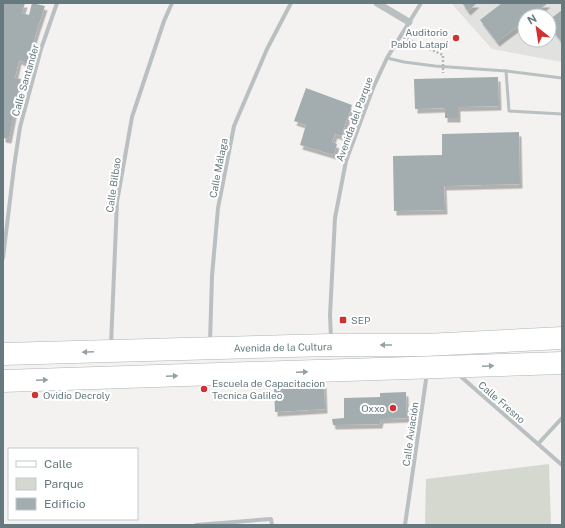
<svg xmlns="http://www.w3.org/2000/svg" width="565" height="528" font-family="'Public Sans',sans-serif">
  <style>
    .built { fill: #e1e2e0; fill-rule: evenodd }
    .green { fill: #d4d8cf }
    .building { fill: #a3acae; filter: url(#shadow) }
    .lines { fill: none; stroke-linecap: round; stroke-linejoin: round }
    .secondary-casing { stroke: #adb4b6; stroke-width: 23 }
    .service { stroke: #bac0c1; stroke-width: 3 }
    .minor { stroke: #bac0c1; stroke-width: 4 }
    .tertiary { stroke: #bac0c1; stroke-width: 7 }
    .secondary { stroke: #fff; stroke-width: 22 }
    .path-bridge { stroke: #b4b8b9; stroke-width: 2.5; stroke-dasharray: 2 2; stroke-linecap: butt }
    .oneway { fill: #93a1a5 }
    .poi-dot { fill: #d23132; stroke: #fff; stroke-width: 1.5 }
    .labels { text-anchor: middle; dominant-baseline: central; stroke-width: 4; stroke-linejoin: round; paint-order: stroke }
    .poi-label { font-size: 10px; fill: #65797e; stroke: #fff; text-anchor: start }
    .street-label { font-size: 10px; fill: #65797e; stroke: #fff }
  </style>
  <defs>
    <filter id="shadow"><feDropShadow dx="2.5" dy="4.5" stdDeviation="0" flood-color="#0004"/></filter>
  </defs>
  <rect width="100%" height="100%" fill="#f3f2f0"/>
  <path class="built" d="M451,3h111v59l-70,-13zM525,16h24v24h-24z"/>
  <path class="green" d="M549,464l2,61h-126l1,-46z"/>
  <g class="building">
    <path d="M3,3h22l-3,10 7,2 3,-12 13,3 -9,27 -8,31 -9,-4 -4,18 6,1 -12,60 -6,-1z"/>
    <path d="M462,3h15l-9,8z"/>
    <path d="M502,3h46l-17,13h-6v5l-28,21 -17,-22z"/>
    <path d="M562,10v32l-13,-16v-6z"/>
    <path d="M498,77l1,29 -41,1v11h-13v-10l-30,1 -1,-30z"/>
    <path d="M306,88l46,17 -11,31 -6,-2 -3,8 5,2 -3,11 -34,-10 6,-20 -12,-4z"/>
    <path d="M519,132l1,52 -76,2 1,24 -51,1 -1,-55 49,-1v-21z"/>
    <path d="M324,383l1,26 -50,3 -1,-26z"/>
    <path d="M406,392l1,26 -26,1 -1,5 -47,1 -1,-6 12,-1v-20l36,-1v-4z"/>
  </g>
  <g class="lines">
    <g class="secondary-casing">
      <g id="secondary">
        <path d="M3,354l328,-9h94l137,-7"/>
        <path d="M3,381l559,-18"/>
      </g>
    </g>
    <g class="service">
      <path d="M387,58l17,4 31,4 71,5 56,7"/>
      <path d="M506,71l3,40 53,3"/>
    </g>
    <g class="minor">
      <path d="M3,258l11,-91 6,-40 21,-78 16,-46"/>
      <path d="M331,338l-1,-23 5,-97 11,-57 27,-73 14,-30 34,-55"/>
      <path d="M210,342l2,-66 6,-68 16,-82 33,-77 24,-46"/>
      <path d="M111,345l6,-143 15,-85 32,-96 8,-18"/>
      <path d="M459,375l103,90"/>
      <path d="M538,444l24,-26"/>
      <path d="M196,525l75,-6 1,6"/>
      <path d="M405,525l22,-152"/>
    </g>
    <path class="tertiary" d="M377,3l32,19"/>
    <use href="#secondary" class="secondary"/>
    <path class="path-bridge" d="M400,36l43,19v18"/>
  </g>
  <defs><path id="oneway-solid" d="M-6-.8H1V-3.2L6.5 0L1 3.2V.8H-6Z"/></defs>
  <g class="oneway">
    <use href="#oneway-solid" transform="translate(386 345) rotate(180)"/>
    <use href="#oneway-solid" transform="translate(88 352) rotate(178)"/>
    <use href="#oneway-solid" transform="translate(488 366) rotate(-2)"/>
    <use href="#oneway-solid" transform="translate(302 372) rotate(-2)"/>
    <use href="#oneway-solid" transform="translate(172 376) rotate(-2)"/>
    <use href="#oneway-solid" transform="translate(42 380) rotate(-2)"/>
  </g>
  <g class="poi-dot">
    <circle cx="456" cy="38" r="4"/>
    <rect x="339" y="316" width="8" height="8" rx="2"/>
    <circle cx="204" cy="389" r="4"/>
    <circle cx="35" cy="395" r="4"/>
    <circle cx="393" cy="408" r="4"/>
  </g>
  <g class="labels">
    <g class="poi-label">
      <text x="448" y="32" text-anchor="end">Auditorio<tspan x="448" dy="12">Pablo Latapí</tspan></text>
      <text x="351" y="320">SEP</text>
      <text x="212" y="383">Escuela de Capacitacion<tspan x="212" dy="12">Tecnica Galileo</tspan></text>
      <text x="43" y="395">Ovidio Decroly</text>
      <text x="385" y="408" text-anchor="end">Oxxo</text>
    </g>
    <g class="street-label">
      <text transform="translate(25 80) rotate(-74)">Calle Santander</text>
      <text transform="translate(354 119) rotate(-70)">Avenida del Parque</text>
      <text transform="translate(218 168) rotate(-79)">Calle Málaga</text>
      <text transform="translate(113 185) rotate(-82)">Calle Bilbao</text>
      <text transform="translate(283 347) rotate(-1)">Avenida de la Cultura</text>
      <text transform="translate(502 402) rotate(41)">Calle Fresno</text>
      <text transform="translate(410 434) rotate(-82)">Calle Aviación</text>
    </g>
  </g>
  <rect width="565" height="528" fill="none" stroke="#65797e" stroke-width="8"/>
  <rect x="8" y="448" width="130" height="72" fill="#ffffff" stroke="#c1c9cb"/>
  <rect x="16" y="461" width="20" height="6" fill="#ffffff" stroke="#c1c9cb"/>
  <text x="44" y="468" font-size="12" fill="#65797e">Calle</text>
  <rect x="16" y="478" width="20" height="12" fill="#d4d8cf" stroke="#c1c9cb"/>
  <text x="44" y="488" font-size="12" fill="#65797e">Parque</text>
  <rect x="16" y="498" width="20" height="12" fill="#a3acae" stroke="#c1c9cb"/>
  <text x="44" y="508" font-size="12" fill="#65797e">Edificio</text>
  <g transform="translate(537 28) rotate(330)"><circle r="19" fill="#ffffff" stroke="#c1c9cb"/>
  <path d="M0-3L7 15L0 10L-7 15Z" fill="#d23132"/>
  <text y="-6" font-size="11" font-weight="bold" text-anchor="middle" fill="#65797e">N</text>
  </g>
</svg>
